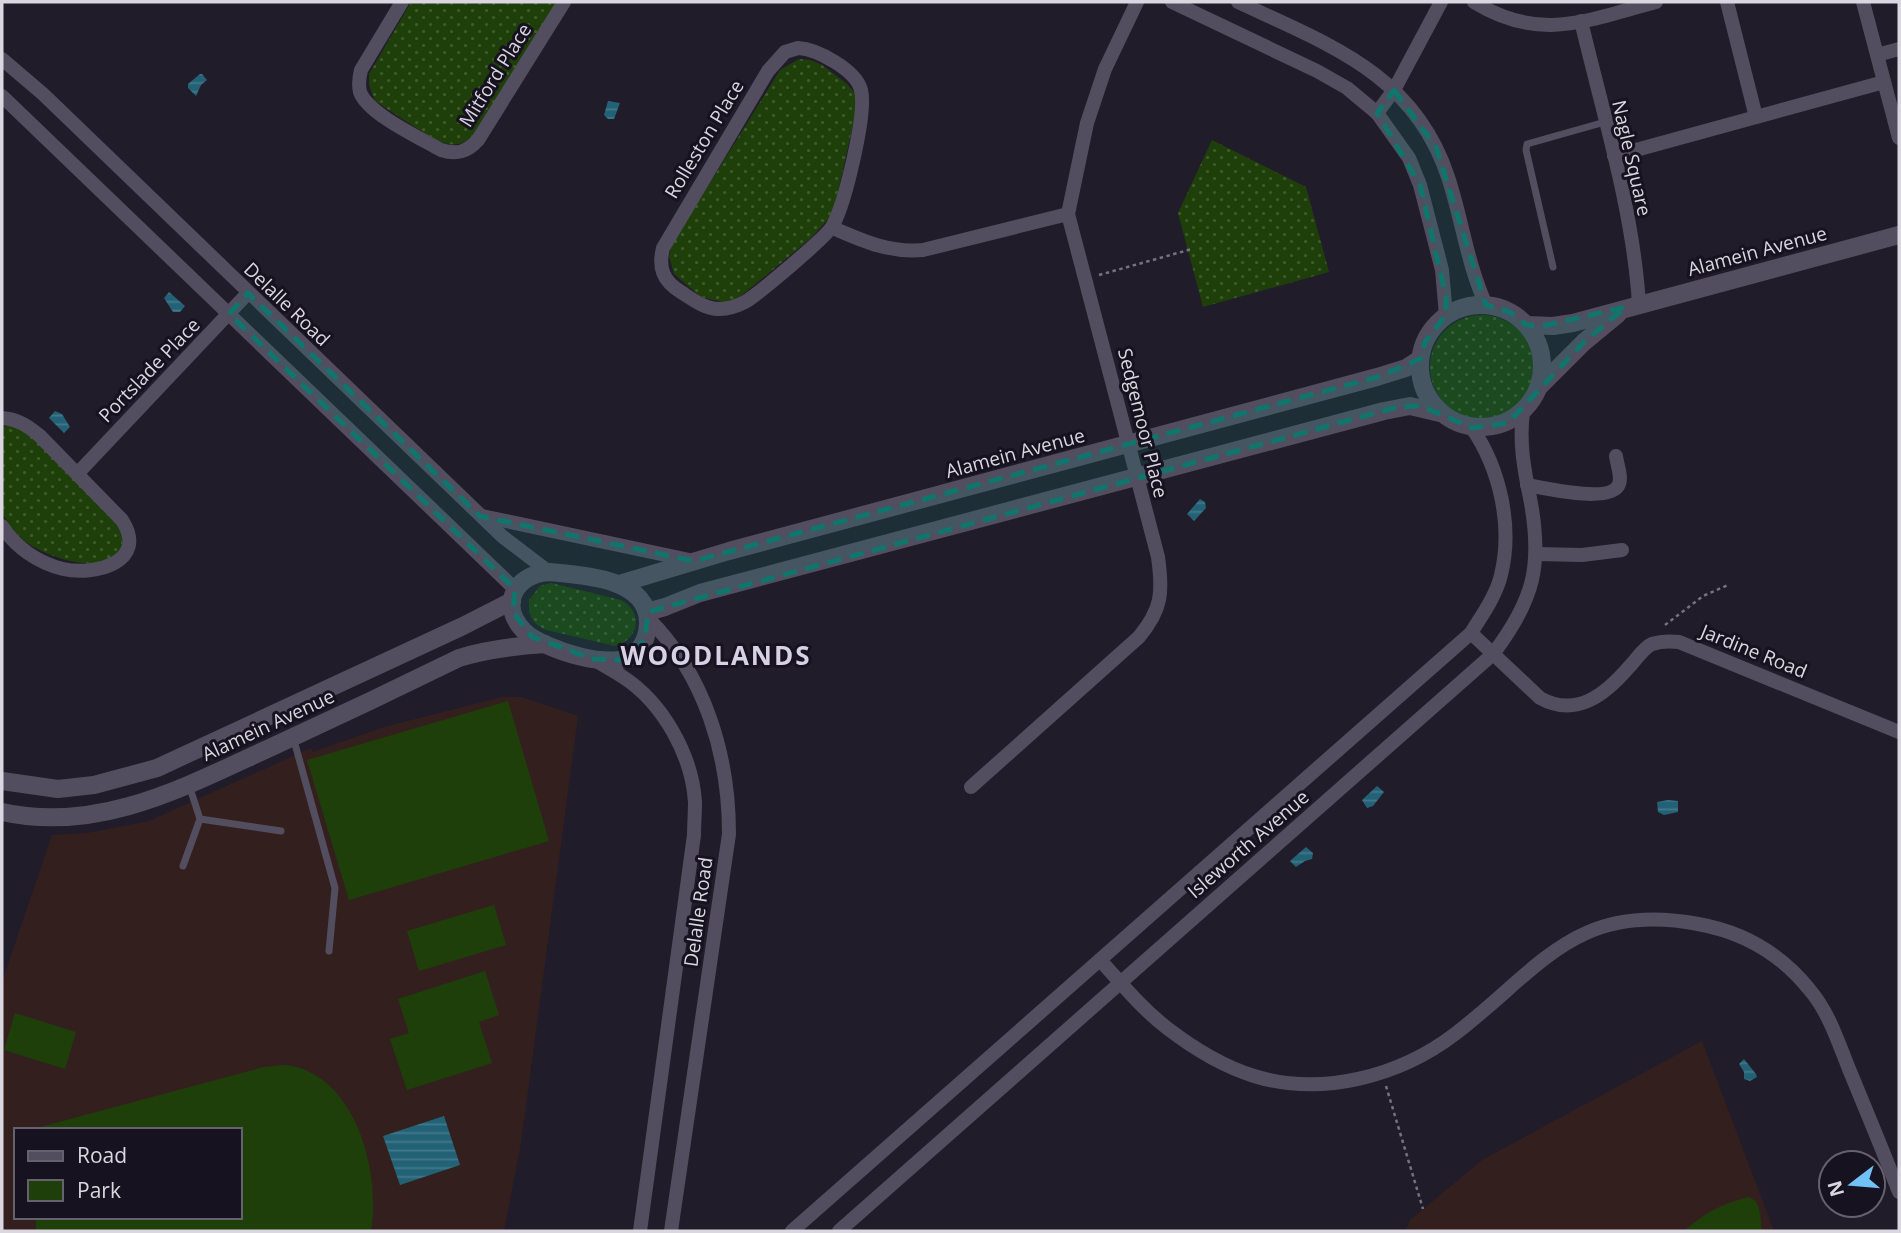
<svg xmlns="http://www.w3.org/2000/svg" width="1901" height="1233" font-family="'Open Sans',sans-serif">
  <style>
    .education { fill: #33201e; fill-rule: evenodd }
    .green { fill: url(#green-dots) }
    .pitch { fill: #1f3f0a }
    .water { fill: url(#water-rules) }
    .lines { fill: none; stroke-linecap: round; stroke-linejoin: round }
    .path { stroke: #76727e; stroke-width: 2.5; stroke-dasharray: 3.5 3.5; stroke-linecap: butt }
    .service { stroke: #534e5f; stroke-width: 7 }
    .minor { stroke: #534e5f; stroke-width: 14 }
    .tertiary { stroke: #534e5f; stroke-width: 18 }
    .marked { fill: #0f766e; fill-opacity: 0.2; stroke: #0f766e; stroke-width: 5; stroke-dasharray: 14 9; stroke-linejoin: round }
    .labels { text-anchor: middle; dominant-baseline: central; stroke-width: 6; stroke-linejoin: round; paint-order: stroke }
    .street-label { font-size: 19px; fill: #dad7e1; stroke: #171220 }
    .district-label { font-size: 26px; font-weight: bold; letter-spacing: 2px; fill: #d7d1e5; stroke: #171220 }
  </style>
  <defs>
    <pattern id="green-dots" width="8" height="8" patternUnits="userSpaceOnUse" patternTransform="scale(1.75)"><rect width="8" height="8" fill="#1f3f0a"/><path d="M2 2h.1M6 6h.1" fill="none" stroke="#3f5a2d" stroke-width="1.8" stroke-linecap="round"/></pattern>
    <pattern id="water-rules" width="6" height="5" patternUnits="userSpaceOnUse" patternTransform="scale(1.75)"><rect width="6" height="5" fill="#236276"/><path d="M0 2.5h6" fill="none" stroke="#427889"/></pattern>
  </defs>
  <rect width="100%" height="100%" fill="#211c2a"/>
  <g class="education">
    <path d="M502,697h19l57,19 -57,427 -17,88h-502v-249l50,-147 35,-2 62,-12 162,-73 2,4 71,-25zM16,1130h224v87h-224z"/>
    <path d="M1702,1041l72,190h-368l4,-11 72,-60z"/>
  </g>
  <g class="green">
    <path d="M411,2h147l-84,134c-8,6 -15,10 -26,8 -14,-2 -58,-34 -73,-43l-6,-16v-11z"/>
    <path d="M799,59l12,1 11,5 24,18 10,11v18l-23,102 -23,25 -69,57 -15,7 -25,-6 -27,-23 -5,-18 3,-12 108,-174z"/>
    <path d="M1212,140l94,47 23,85 -126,35 -25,-94z"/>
    <circle cx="1482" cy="367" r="52"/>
    <path d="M9,425l14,3 99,100c2,6 1,9 0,16 -6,36 -71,14 -90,2 -12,-7 -23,-20 -29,-32 -3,-10 -1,-71 -1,-87z"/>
    <path d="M551,583l70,17c23,12 18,40 -6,46l-69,-16c-14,-6 -18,-15 -17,-30l11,-14z"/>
  </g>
  <g class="pitch">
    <path d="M508,701l41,140 -200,59 -42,-140z"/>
    <path d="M494,905l12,40 -87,26 -12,-40z"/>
    <path d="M485,971l14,44 -20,7 13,41 -85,27 -17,-51 19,-6 -11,-34z"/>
    <path d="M15,1013l61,19 -11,37 -61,-19z"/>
    <path d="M286,1065c70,9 95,107 85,166h-335v-14h204v-87h-197l1,-4 220,-59z"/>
    <path d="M1748,1197c14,4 12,22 14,34h-78c24,-20 34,-25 64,-34z"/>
  </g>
  <g class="water">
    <path d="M200,74h2l5,6 -6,5 -5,11 -8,-8v-4z"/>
    <path d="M608,101l12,2 -6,16h-6l-4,-4z"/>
    <path d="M169,292l16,14 -5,6h-7l-9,-14z"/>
    <path d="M55,411l7,3 8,13 -6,6 -15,-15z"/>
    <path d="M1200,499l5,3 1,6 -12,13 -7,-7z"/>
    <path d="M1377,786l7,6 -11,14 -6,2 -5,-8z"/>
    <path d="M1668,800l10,1v11l-14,3 -6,-3 -1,-10z"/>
    <path d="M1306,847l7,6 -1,6 -7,2 -9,6 -6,-6z"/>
    <path d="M1744,1059l12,15 1,3 -7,4 -6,-2v-7l-5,-8z"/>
    <path d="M444,1116l16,49 -60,20 -17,-49z"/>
  </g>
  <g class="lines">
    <g class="path">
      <path d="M1099,275l93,-26"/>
      <path d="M1665,625l38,-29 25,-11"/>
      <path d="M1386,1086l37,123"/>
    </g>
    <g class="service">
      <path d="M1553,267l-27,-117 1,-6 78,-22"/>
      <path d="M293,737l42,151 -6,63"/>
      <path d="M189,785l11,34 81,12"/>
      <path d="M183,866l17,-47"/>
    </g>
    <g class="minor">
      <path d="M402,2l-41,68c-2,8 -3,14 -1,22 8,22 60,46 81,58 16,5 26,2 37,-10l86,-138"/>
      <path d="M1172,2l145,69 30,17 30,25 32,45 11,27 22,85 4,45"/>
      <path d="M1238,2c89,42 176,71 210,175 14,42 19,86 38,128"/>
      <path d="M1474,2c67,41 113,18 182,0"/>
      <path d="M1727,2l29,115"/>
      <path d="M1863,2l36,136"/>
      <path d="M1581,21c22,93 52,188 58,283"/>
      <path d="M798,48c19,1 58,22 63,42 6,23 -16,113 -28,135 -4,10 -76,70 -88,77 -8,4 -17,7 -25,7 -14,1 -28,-10 -39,-17 -18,-11 -23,-24 -18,-44l105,-177 17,-19z"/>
      <path d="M1877,55l22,-6"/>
      <path d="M2,59l41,35 460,443 46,35"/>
      <path d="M2,96l513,493"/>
      <path d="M1377,113l17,-23 47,-88"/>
      <path d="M1614,156l270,-74"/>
      <path d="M833,228c30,13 56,25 90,22l145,-36"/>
      <path d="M2,418c16,1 26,8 38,18l82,84c27,42 -27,56 -59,49 -25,-6 -48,-22 -61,-43"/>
      <path d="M78,473l170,-180"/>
      <path d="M1527,485c17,3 85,19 92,-1 3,-7 -2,-20 -3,-28"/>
      <path d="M482,516l212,45"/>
      <path d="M1536,554l46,1 40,-5"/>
      <path d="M648,618c57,57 81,137 81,216l-58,397"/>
      <path d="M1471,633l69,65c36,20 65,-3 89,-31 7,-7 14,-19 23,-23 9,-3 18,-3 27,-2l220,90"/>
      <path d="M595,660c9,6 19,11 28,17 40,26 69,78 72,125 0,11 -1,23 -1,33l-54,396"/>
      <path d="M971,787l168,-150c23,-28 24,-44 19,-80l-90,-343 19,-91 18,-54 32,-67"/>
      <path d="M1100,960c21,23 41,48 67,68 26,20 55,38 87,48 68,21 146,0 201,-42 85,-65 120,-133 243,-110 45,8 82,29 111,65 20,23 29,53 40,80 17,41 34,82 50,123"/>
      <path d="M792,1231l679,-598c11,-18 25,-37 30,-58 12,-49 -1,-106 -29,-147"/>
      <path d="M839,1231l654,-577c41,-54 50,-89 37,-156 -6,-29 -11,-56 -7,-86"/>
    </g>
    <g class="tertiary">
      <circle cx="1481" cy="366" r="61"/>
      <path d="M1527,325l26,1 20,-3 326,-88"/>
      <path d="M1540,386l44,-44 34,-28"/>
      <path d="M549,572c33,3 100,6 99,51 0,10 -4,21 -11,29 -19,22 -95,-3 -113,-21 -26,-27 -8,-57 25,-59z"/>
      <path d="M619,584l110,-33 648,-174 29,-9 14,-9"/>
      <path d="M647,612l18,-5 35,-14 684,-182 26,-5 30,7"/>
      <path d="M2,781l56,8 36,-4 63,-17 306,-142 49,-25"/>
      <path d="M2,812c99,22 186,-27 274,-67 61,-28 122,-57 183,-87 29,-9 56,-12 86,-14"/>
    </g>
  </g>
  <path class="marked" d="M1394,90l42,57 50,158 22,6 19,14 15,1 84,-19 -42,35 -76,81 -36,5 -51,-22 -23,1 -750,205 -3,28 -20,20 -32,-1 -61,-22 -19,-25 2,-23 -286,-275 19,-21 232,223 214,45 683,-184 43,-18 5,-17 21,-27v-18l-26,-112 -43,-72z"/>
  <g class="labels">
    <g class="street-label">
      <text transform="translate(495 75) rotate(-58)">Mitford Place</text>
      <text transform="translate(704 139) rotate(-59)">Rolleston Place</text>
      <text transform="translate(1632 158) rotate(77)">Nagle Square</text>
      <text transform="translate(1757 251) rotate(-15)">Alamein Avenue</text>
      <text transform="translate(287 304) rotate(44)">Delalle Road</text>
      <text transform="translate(149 370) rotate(-46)">Portslade Place</text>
      <text transform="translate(1143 423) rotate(76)">Sedgemoor Place</text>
      <text transform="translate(1015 453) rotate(-15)">Alamein Avenue</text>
      <text transform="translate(1754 651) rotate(22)">Jardine Road</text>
      <text transform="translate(268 725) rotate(-25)">Alamein Avenue</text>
      <text transform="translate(1248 844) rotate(-41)">Isleworth Avenue</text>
      <text transform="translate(698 912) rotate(-82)">Delalle Road</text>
    </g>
    <g class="district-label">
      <text x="716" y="655">WOODLANDS</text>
    </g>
  </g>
  <rect width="1901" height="1233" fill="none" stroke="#dad7e1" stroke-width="7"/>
  <rect x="14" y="1128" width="228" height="91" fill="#171220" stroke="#65616d" stroke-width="2"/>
  <rect x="28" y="1151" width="35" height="10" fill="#534e5f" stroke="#65616d" stroke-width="2"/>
  <text x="77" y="1163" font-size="21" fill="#dad7e1">Road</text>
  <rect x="28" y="1180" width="35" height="21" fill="#1f3f0a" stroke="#65616d" stroke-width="2"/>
  <text x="77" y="1198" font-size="21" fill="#dad7e1">Park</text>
  <g transform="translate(1852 1184) rotate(254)"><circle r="33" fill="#171220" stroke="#65616d" stroke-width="2"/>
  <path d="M0-5L12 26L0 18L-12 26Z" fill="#72c1f5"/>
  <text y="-10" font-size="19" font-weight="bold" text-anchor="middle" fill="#dad7e1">N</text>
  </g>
</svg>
